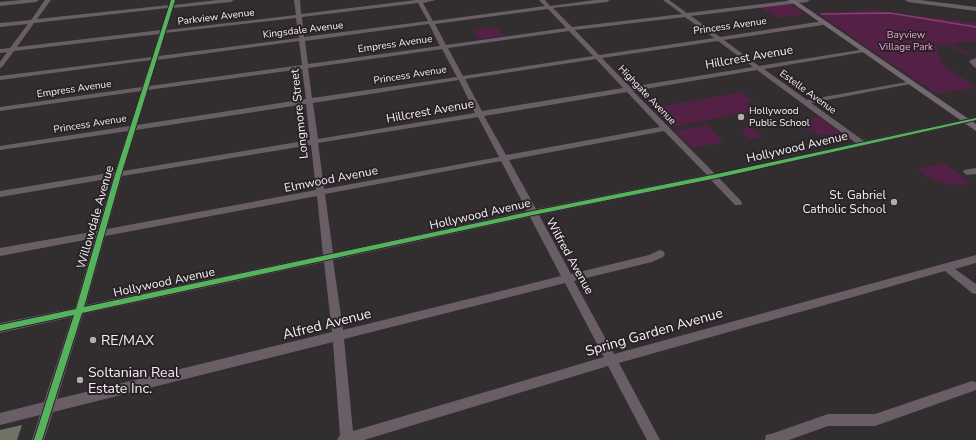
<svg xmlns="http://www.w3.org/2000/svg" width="976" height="440" font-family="'Nunito Sans',sans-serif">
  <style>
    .green { fill: #552046 }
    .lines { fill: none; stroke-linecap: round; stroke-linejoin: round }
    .stream { stroke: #853f71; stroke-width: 1.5 }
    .building { fill: #6e7464 }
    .minor { fill: #6a5e66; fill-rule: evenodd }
    .major { fill: #746770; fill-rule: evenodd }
    .cycleway-casing { stroke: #292327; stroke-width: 2 }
    .cycleway { fill: #56b35d; fill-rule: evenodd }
    .poi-dot { fill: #b1acaf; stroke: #292327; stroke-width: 1.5 }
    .labels { text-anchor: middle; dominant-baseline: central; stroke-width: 4; stroke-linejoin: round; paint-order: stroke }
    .far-street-label { font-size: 10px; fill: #f5f0f3; stroke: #292327 }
    .far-park-label { font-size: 10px; fill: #f49fd8; stroke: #292327 }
    .far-poi-label { font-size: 10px; fill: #f5f0f3; stroke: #292327; text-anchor: start }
    .street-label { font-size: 12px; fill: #f5f0f3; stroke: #292327 }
    .poi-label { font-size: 12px; fill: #f5f0f3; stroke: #292327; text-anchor: end }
    .near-street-label { font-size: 14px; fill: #f5f0f3; stroke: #292327 }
    .near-poi-label { font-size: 14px; fill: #f5f0f3; stroke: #292327; text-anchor: start }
  </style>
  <rect width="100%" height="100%" fill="#322e30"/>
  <g class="green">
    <path d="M790,4l15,11 -26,3 -21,-12z"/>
    <path d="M867,10l109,13v19l-9,-1 -18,3 23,10 -4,1 -23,-11 -10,2 2,1 5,18 34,22 -39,7 -118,-80z"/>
    <path d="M497,27l6,9 -24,3 -6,-9z"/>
    <path d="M742,92l11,9 -9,3 9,7 -82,16 -18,-19z"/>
    <path d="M819,117l26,20 3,3 -9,2 -12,-8 -9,1 -7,-5h-5l-11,-8z"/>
    <path d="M707,125l17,17 -31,6 -18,-17z"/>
    <path d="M746,127l6,1 9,7 -1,3 -12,1 -6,-8z"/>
    <path d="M944,163l27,20c-25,5 -34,0 -55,-14z"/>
  </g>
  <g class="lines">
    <path class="stream" d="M821,14l69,-1 86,14"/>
  </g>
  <path class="building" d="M22,425l-5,15h-17v-10z"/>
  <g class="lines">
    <g class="minor">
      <path d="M22,0h17l-3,2 -36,4v-4z"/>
      <path d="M45,0h6l-14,19 132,-14 1,-5h6l-2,5 43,-5h17l-3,2 -58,6 -6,22 129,-15 -2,-15h6l1,14 115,-14h20l-13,3 10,18 112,-15 -6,-6h6l5,6 45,-6h15l-3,2 -54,6 19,19 110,-13 -19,-14h6l18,13 107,-13h16l-3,2 -116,14 29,21 103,-16 3,2 -3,2 -99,15 35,26 107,-17v2l-2,1 -100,17 43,31 105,-19 1,1 -3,2 -99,19 53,38 112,-24v4l-257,57 22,23 1,2 -1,2h-6l-24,-25 -172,35 32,59 78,-19 11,-5 3,1 2,3 -2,3 -11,5 -78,19 40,73 362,-99v8l-21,6 21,15v10l-4,-1 -27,-22 -326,92 41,77h-13l-39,-74 -244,74h-27l3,-5 -7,-93 -280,70 -9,28h-12l8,-25 -40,10v-12l44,-11 28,-85 -72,16v-10l75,-15 20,-70 -95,18v-8l97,-17 16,-53 -113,19v-6l115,-19 13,-41 -128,19v-4l130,-20 11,-35 -141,20v-4l142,-20 9,-27 -151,20v-4l152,-19 7,-23 -145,17 -12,16 -2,1v-6l7,-10 -7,1v-4l10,-1 18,-24 -28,3v-4l31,-3zM418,3l10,18 -124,16 -2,-20zM168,8l-7,22 -144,17 17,-24zM548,9l18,19 -120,17 -11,-21zM685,17l29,21 -115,17 -24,-25zM296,18l3,20 -140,18 6,-23zM429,24l11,22 -132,18 -3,-23zM569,31l24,25 -130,20 -15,-28zM299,41l3,24 -153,21 8,-26zM718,41l35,26 -123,20 -28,-29zM442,49l15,28 -145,21 -4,-30zM596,59l27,29 -141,23 -17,-32zM302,69l4,30 -169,26 11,-35zM757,70l99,73 -141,31 -82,-83zM459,80l16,33 -157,26 -5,-36zM627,92l33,35 -154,28 -22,-39zM306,104l4,36 -187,31 13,-41zM478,117l21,40 -175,32 -6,-46zM664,131l43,44 -171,34 -27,-49zM311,145l5,45 -209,39 15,-53zM501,161l26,50 -194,42 -8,-59zM317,196l6,59 -237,50 19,-69zM530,217l31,59 -218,54 -10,-70zM324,262l8,70 -275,67 26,-85zM565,283l39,74 -251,74 -9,-92z"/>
      <path d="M905,0h15l56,7v4l-68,-9z"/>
      <path d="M976,58v10l-2,-1 -5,-6z"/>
      <path d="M976,168v6l-9,1 -4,-3 1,-2z"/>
      <path d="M972,381l4,1v8l-101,36h-47l-39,14h-24l1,-5 5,-1 57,-20h47z"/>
    </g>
    <path class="major" d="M788,0h7l181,124v7z"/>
    <g class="cycleway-casing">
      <path id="cycleway" d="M171,0h4l-54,175 -37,132 449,-96 179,-36 264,-57v2l-264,59 -179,36 -451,98 -40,127h-8l40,-125 -74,16v-6l76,-16 39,-134z"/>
    </g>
    <use href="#cycleway" class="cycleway"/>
  </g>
  <g class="poi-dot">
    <circle cx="741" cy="117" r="4"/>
    <circle cx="894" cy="202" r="4"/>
    <circle cx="93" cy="340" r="4"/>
    <circle cx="80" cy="380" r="4"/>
  </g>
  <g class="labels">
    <g class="far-street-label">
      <text transform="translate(216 17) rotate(-7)">Parkview Avenue</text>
      <text transform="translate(730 26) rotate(-8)">Princess Avenue</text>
      <text transform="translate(303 30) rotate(-7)">Kingsdale Avenue</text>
      <text transform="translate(395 44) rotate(-8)">Empress Avenue</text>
      <text transform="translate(410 75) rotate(-9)">Princess Avenue</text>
      <text transform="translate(74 89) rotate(-8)">Empress Avenue</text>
      <text transform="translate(808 92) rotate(36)">Estelle Avenue</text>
      <text transform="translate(647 95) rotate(46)">Highgate Avenue</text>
      <text transform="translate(90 124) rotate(-9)">Princess Avenue</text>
    </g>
    <g class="far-park-label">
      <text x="906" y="35">Bayview<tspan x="906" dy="12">Village Park</tspan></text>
    </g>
    <g class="far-poi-label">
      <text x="749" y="111">Hollywood<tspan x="749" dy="12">Public School</tspan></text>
    </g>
    <g class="street-label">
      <text transform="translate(749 57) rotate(-10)">Hillcrest Avenue</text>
      <text transform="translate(430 111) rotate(-10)">Hillcrest Avenue</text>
      <text transform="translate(299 114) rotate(-96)">Longmore Street</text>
      <text transform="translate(797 147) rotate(-13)">Hollywood Avenue</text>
      <text transform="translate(331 179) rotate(-11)">Elmwood Avenue</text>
      <text transform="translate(480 214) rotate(-13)">Hollywood Avenue</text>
      <text transform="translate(95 217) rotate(-74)">Willowdale Avenue</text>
      <text transform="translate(570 256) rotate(61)">Wilfred Avenue</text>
      <text transform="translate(164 282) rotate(-12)">Hollywood Avenue</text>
    </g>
    <g class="poi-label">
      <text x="886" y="195">St. Gabriel<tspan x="886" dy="14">Catholic School</tspan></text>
    </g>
    <g class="near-street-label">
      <text transform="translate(327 324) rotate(-14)">Alfred Avenue</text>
      <text transform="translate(654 332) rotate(-16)">Spring Garden Avenue</text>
    </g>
    <g class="near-poi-label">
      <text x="101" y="340">RE/MAX</text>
      <text x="88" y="372">Soltanian Real<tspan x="88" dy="16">Estate Inc.</tspan></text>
    </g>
  </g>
</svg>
